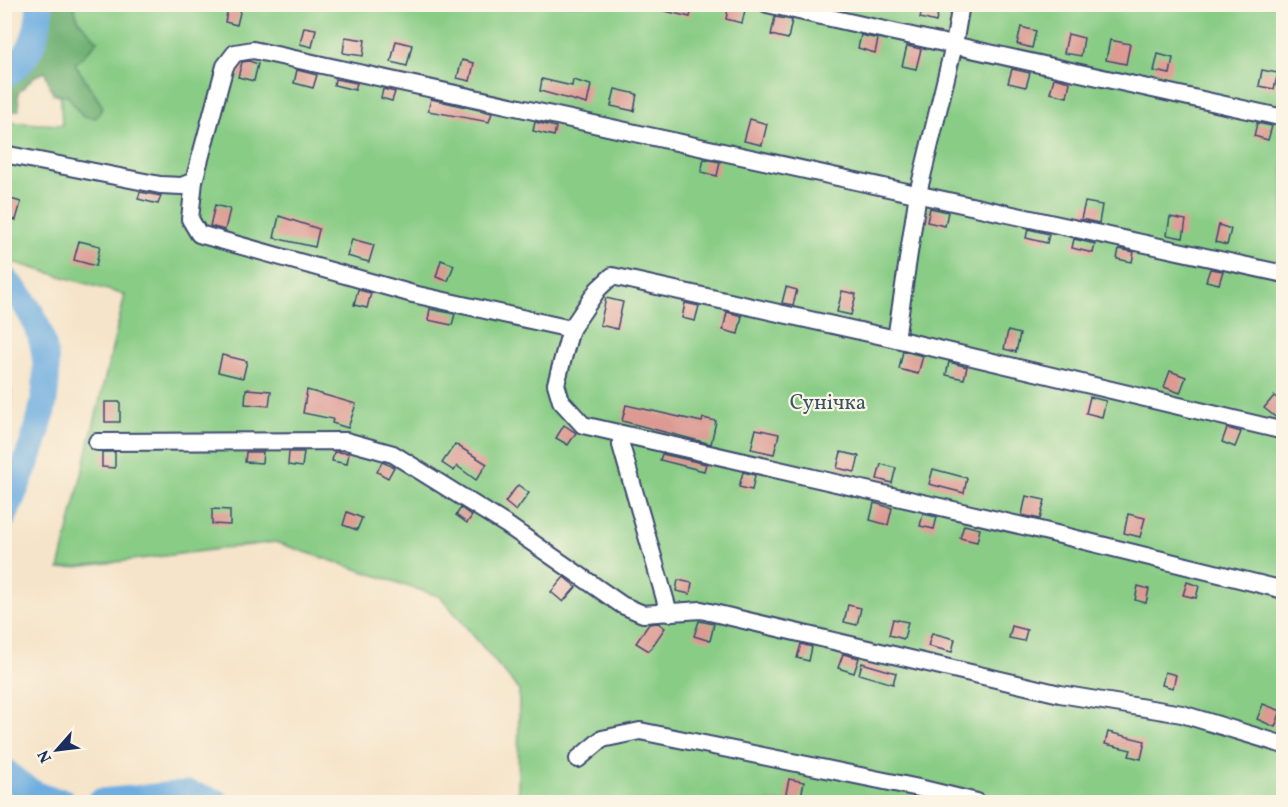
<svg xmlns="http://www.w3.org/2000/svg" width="1288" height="807" font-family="Vollkorn,serif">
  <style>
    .green { fill: #88cc85; stroke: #527e72; stroke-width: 1.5 }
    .forest { fill: #6eb072; stroke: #447068; stroke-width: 1.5 }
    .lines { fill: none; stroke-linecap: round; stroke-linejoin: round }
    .river { stroke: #6dade0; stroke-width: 27 }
    .building { fill: #dc9a92 }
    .minor-casing { stroke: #3c4a6e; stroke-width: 20 }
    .minor { stroke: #fff; stroke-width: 16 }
    .labels { text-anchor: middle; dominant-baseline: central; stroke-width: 4.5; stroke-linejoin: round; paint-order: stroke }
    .park-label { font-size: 21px; fill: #365668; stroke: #fcf5e5 }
  </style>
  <rect width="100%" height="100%" fill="#fcf5e5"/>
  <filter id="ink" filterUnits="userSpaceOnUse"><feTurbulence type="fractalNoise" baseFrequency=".0167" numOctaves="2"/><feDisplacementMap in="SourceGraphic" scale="12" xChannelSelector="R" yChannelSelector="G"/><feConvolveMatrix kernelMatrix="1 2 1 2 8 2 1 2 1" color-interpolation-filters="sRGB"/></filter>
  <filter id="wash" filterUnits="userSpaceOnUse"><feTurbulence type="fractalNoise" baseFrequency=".008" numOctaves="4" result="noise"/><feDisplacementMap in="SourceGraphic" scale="24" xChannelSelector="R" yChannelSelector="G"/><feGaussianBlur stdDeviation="1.35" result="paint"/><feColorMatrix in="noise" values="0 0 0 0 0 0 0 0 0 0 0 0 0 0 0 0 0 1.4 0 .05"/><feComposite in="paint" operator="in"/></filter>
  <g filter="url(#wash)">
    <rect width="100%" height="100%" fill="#f5e4c9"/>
    <g class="green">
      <path d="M56,5h1227v797h-765l1,-112 -78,-93 -166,-55 -216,27 66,-274 -120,-35 -1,-138 58,3z"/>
      <path d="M5,371l6,19 -4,81 -2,6z"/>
    </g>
    <path class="forest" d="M48,5h25l6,16 19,20 -23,23 28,43 -7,11 -14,-2 -14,-20 -15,-2 -8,-22 -10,4 -17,17 1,17 -14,3v-23c32,-19 43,-51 43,-85z"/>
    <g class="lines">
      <g class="river">
        <path d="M4,76c27,-18 34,-40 36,-72"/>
        <path d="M4,279c75,72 34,156 0,237"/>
        <path d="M4,771c18,17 34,28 59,31"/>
        <path d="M100,802l88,-8 28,8"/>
      </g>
    </g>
    <g id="blocks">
      <g class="building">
        <path d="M229,4h13l-5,21 -12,-3z"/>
        <path d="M657,4h36l-3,13 -34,-8z"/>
        <path d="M729,4l17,2 -4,17 -16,-4z"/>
        <path d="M923,4h17l-4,18 -16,-4z"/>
        <path d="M775,17l17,3 -4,19 -17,-4z"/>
        <path d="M304,27l12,2 -4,18 -12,-3z"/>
        <path d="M1021,27l15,4 -4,17 -15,-4z"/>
        <path d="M1068,34l16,4 -3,18 -17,-3z"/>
        <path d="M861,35l17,4 -3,14 -17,-5z"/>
        <path d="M345,37l20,3 -2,16 -20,-3z"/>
        <path d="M1110,40l20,4 -4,20 -20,-4z"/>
        <path d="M396,41l16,4 -5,21 -16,-4z"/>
        <path d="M907,46l14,3 -5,20 -14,-3z"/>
        <path d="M1158,54l15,4 -3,16 -16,-3z"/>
        <path d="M462,60l12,3 -4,18 -13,-3z"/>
        <path d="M249,61l9,3 -4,17 -16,-4 4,-15z"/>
        <path d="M1012,69l18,4 -4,14 -18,-4z"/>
        <path d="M297,70l20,5 -4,13 -19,-5z"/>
        <path d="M1262,70l16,3 -4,16 -15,-3z"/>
        <path d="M1054,78l16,4 -3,15 -17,-4z"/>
        <path d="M335,79l22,4 -2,7 -21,-5z"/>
        <path d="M542,79l30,7 1,-6 18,5 -4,19 -47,-13z"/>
        <path d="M383,89l12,3 -3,9 -11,-3z"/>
        <path d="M615,89l22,5 -3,17 -23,-5z"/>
        <path d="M431,99l61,14 -3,9 -61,-11z"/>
        <path d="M750,119l17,5 -5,21 -18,-4z"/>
        <path d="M535,122l21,5 -2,9 -21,-5z"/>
        <path d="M1257,123l15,3 -4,14 -14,-4z"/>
        <path d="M704,159l16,3 -3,14 -16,-4z"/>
        <path d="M140,192l21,4 -3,8 -20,-5z"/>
        <path d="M4,197l17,5 -5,18 -12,-3z"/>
        <path d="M1085,202l17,3 -3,18 -18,-4z"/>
        <path d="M215,205l15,4 -5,21 -15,-4z"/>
        <path d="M930,208l18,4 -3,14 -18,-4z"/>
        <path d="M279,216l40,13 -4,18 -41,-9z"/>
        <path d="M1170,217l16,3 -3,18 -16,-3z"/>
        <path d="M1219,225l12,4 -4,16 -12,-3z"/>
        <path d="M1028,229l21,5 -2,9 -21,-5z"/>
        <path d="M352,239l22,6 -5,17 -22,-6z"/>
        <path d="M1074,239l21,5 -2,9 -21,-5z"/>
        <path d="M79,241l21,5 -4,20 -22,-6z"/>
        <path d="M1119,249l15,3 -2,10 -15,-3z"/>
        <path d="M441,260l13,5 -6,16 -12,-4z"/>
        <path d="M1210,269l13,2 -4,13 -13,-3z"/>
        <path d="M786,287l11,3 -4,15 -11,-2z"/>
        <path d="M358,290l13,3 -4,15 -13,-3z"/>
        <path d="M842,291l14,3 -5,21 -14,-3z"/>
        <path d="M606,298l17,4 -6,27 -17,-4z"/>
        <path d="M685,303l14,3 -4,15 -13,-3z"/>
        <path d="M430,309l25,5 -3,11 -24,-5z"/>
        <path d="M727,312l15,4 -4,18 -15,-4z"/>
        <path d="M1008,331l12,3 -4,18 -12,-3z"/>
        <path d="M903,351l20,5 -5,18 -19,-5z"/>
        <path d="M222,355l25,6 -4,17 -25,-6z"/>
        <path d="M949,362l18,5 -3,12 -18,-4z"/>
        <path d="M1170,371l16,6 -6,16 -16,-6z"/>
        <path d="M246,389l25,2 -2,15 -24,-2z"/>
        <path d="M307,390l49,14 -8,24 -16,-5 1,-4 -30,-6z"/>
        <path d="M1274,396l10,7v9l-6,7 -14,-11z"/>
        <path d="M1090,397l16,4 -4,16 -16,-4z"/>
        <rect x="105" y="402" width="15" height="20"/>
        <path d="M626,405l76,17 1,-4 13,3 -5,23 -89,-23z"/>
        <path d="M564,425l12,8 -8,12 -12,-7z"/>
        <path d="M1227,428l14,4 -6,15 -13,-5z"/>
        <path d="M756,429l23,5 -5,20 -23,-5z"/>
        <path d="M455,444l32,20 -11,16 -19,-14 -3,5 -12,-8z"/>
        <path d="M102,452h13v16l-13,-1z"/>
        <path d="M246,452h17l-1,11 -17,-1z"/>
        <path d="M289,452h15l-2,15 -14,-2z"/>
        <path d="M334,452l15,1 -2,11 -15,-3z"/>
        <path d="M841,452l18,4 -4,16 -18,-4z"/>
        <path d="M662,454l44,10 -2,7 -44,-11z"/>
        <path d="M382,462l12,5 -6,11 -11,-6z"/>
        <path d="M881,464l15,4 -4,15 -15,-4z"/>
        <path d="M933,469l34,9 -3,15 -35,-9z"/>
        <path d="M743,472l12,3 -3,15 -13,-3z"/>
        <path d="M518,485l11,8 -13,18 -11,-9z"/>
        <path d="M1026,496l19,4 -5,19 -18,-4z"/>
        <path d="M874,503l18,5 -4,17 -18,-5z"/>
        <path d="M461,508l11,8 -5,7 -11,-8z"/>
        <path d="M212,509l18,1v15l-18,-1z"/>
        <path d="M347,512l15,6 -5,12 -14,-5z"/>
        <path d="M923,514l14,3 -3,12 -14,-3z"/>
        <path d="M1128,514l17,4 -5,19 -16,-4z"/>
        <path d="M964,525l16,4 -3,13 -17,-4z"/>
        <path d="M564,577l12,10 -13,15 -12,-10z"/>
        <path d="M678,580l14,3 -2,11 -14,-3z"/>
        <path d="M1187,582l12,4 -3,12 -13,-3z"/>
        <path d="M1138,586l11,3 -3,14 -11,-3z"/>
        <path d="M848,605l13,3 -4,17 -13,-3z"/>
        <path d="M893,619l15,3 -4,17 -15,-4z"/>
        <path d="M699,621l15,3 -4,17 -16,-5z"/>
        <path d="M658,623l7,5 -16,23 -13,-8 13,-19z"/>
        <path d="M1012,626l15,4 -3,11 -15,-3z"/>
        <path d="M932,633l23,6 -3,13 -24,-6z"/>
        <path d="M801,644l11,3 -3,14 -12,-3z"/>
        <path d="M843,654l16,4 -5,15 -16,-5z"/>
        <path d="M862,663l34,10 -3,11 -34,-10z"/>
        <path d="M1165,672l11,3 -3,13 -11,-3z"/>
        <path d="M1263,704l18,7 -6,16 -18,-8z"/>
        <path d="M1108,732l37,9 -4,18 -12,-3 2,-6 -26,-6z"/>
        <path d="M789,779l15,3 -4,19 -15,-3z"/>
      </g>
    </g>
  </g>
  <g filter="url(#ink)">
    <use href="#blocks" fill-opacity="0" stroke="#3c4a6e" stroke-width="1.5"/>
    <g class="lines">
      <g class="minor-casing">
        <g id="minor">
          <path d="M767,4l517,114"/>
          <path d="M4,154l156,31 22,1 12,-5 31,-115 10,-13 18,-3 1031,224"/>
          <path d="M194,181l-4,38 9,15 214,60 158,35 27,-40 14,-13 284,63 388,92"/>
          <path d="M571,329l-15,55 5,17 22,24 449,103 252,62"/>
          <path d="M896,339l22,-146 36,-148 7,-41"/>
          <path d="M621,435v10l48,168"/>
          <path d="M97,442l249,-1 47,13 114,71 115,80 21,9 58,-4 359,84 122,20 102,31"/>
          <path d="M578,759l24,-20 38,-8 279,57 58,14"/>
        </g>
      </g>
      <use href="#minor" class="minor"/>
    </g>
  </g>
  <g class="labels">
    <g class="park-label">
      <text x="828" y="403">Сунічка</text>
    </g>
  </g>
  <rect width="1288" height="807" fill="none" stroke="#fcf5e5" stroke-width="24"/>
  <g transform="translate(57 750) rotate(242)" stroke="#fcf5e5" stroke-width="4.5" paint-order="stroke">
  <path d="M0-4.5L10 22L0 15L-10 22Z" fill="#1b2f5e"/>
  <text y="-9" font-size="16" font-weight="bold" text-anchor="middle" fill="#1b2f5e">N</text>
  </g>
</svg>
